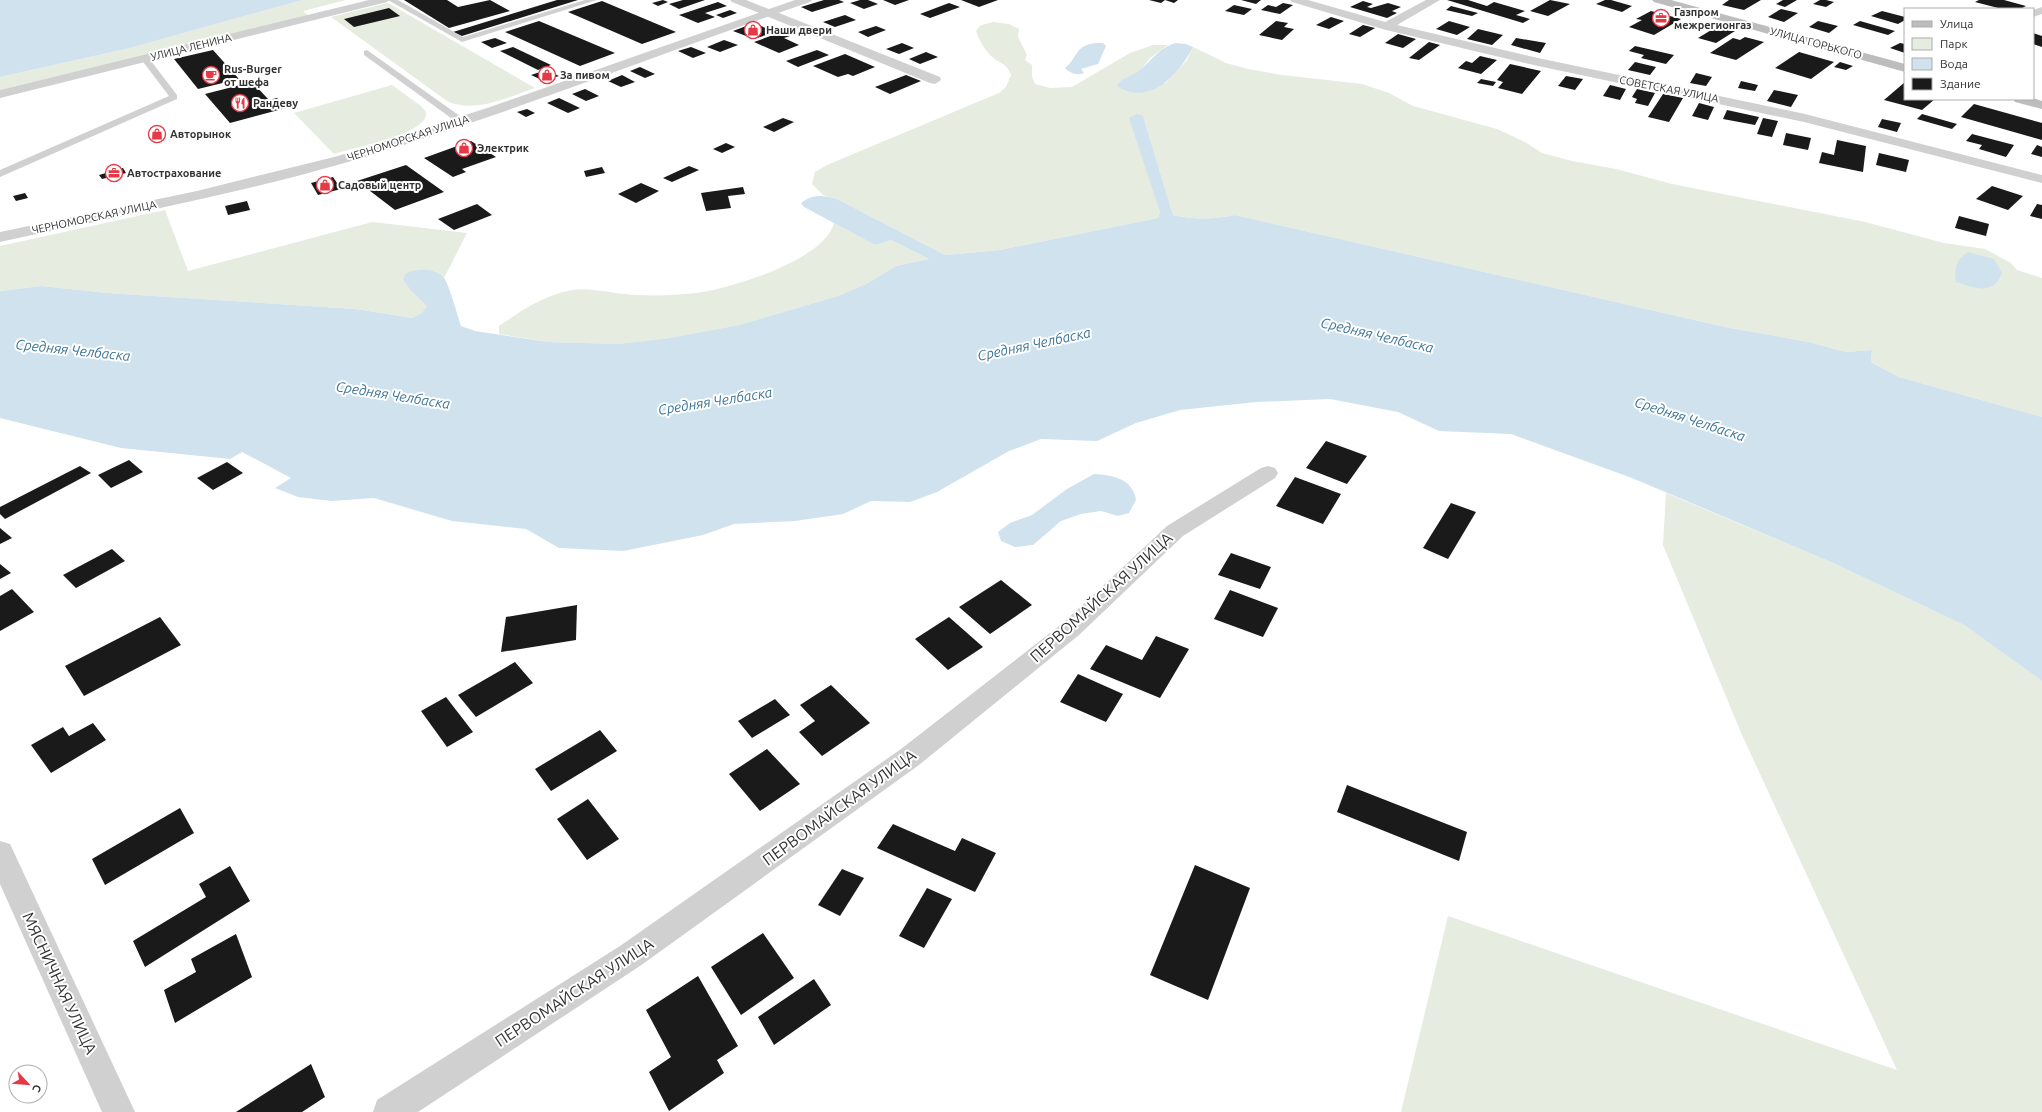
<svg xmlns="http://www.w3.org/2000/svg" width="2042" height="1112" font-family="Ubuntu,sans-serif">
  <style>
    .green { fill: #e6ecdf }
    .water { fill: #cfe2ee }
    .building { fill: #1a1a1a }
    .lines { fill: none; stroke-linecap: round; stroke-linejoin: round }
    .service { fill: #d0d0d0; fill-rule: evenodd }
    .minor { fill: #d0d0d0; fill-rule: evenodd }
    .tertiary { fill: #d0d0d0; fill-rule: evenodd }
    .secondary { fill: #bdbdbd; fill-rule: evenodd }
    .labels { text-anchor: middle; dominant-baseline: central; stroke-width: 4; stroke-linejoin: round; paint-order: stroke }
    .far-poi-label { font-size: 11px; font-weight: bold; fill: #333; stroke: #fff; text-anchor: start }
    .far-street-label { font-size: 11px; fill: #333; stroke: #fff }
    .water-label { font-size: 14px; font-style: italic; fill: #3f7597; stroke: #fff }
    .near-street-label { font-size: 16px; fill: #333; stroke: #fff }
  </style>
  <rect width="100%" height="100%" fill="#fff"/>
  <g class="green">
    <path d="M302,0h44l-43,11 6,5 -309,74v-13l130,-29z"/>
    <path d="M388,3l147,85c-27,9 -61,26 -88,13l-116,-84z"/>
    <path d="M993,22l16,2 10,5 -1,8 9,18 -2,5 7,5v12l3,7 15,4 22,-1 58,-34 23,-8h15l-18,13 -10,13 26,12 21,-23 6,-13 33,16 22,6 34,6 80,9 27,9 24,13 84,23 28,13 17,11 30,8 44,8 56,15 193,38 79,21 41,6 26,14 6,7 25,8v139l-143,-40 -28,-15 1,-12 -26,2 -37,-10 -84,-15 -490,-112c-21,4 -41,5 -62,0l-30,-99 17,96 -2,6 -158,32 -55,5 -108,-56 -14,-4 -11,-11 3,-12 12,-7 172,-72 7,-6 5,-12c-5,-13 -10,-10 -20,-19 -7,-7 -12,-16 -15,-25 3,-7 10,-7 17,-9z"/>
    <path d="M392,85l29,21 5,6c0,5 -1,8 -5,11 -14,14 -67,25 -87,31l-40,-41z"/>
    <path d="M165,210l23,61 184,-49 95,11 -23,45 -10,-7 -22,21 15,14 -4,7 -11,5 -56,-9 -248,-16 -67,-7 -41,5v-45z"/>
    <path d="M834,223l41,22 16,-5 38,19 -33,7 -28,17 -30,13 -99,29 -68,13 -53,6 -70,-2 -49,-8v-8c22,-15 45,-31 73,-36 18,-3 47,5 66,5 19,1 39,0 58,-2 34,-4 129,-33 138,-70z"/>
    <path d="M1666,493l165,69 133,63 78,56v431h-641l47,-196 449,154 -155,-335 -79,-190z"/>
  </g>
  <g class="water">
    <path d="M0,0h302l-172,48 -130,29z"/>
    <path d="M1095,43h8l3,3 -8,18 -17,5 3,4c-6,3 -15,0 -19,-5 13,-10 9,-22 30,-25z"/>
    <path d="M1175,43l11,1 7,3c-14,28 -44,60 -76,39 4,-9 16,-9 23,-16 12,-10 19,-22 35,-27z"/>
    <path d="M1137,114l6,2 30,99c21,5 41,4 62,0l490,112 84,15 37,10 26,-2 -1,12 28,15 143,40v264l-78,-56 -133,-63 -199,-84 -121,-44 -72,-3 -41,-19 -68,-13 -74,3 -76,8 -44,13 -39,18 -56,-2 -32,12 -72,41 -27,10 -39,-1 -28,13 -48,7 -61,3 -31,11 -80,16 -64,-3 -33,-19 -74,-8 -78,-23 -42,3 -34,-4 -23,-9 16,-10 -49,-26 -12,7 -109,-11 -121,-30v-127l41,-5 67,7 248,16 56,9 10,-5 5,-7 -15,-14 -9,-13 3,-6c12,-4 28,-6 38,5 5,6 14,39 17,48l14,5 73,11 70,2 52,-6 69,-13 99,-29 30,-13 28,-17 33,-7 -38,-19 -16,5 -71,-38 -3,-4c12,-9 22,-8 36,-4l108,56 55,-5 158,-32 2,-6 -31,-94z"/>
    <path d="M1968,252l26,7 8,14c-9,23 -27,15 -46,9 -2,-14 0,-22 12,-30z"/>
    <path d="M1094,474c19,1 39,5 42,26l-7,13 -11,3 -17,-5 -20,3 -20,7 -28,24 -18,2 -14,-6 -3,-9 12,-9 22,-8 35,-26z"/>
  </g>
  <g class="building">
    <path d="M404,0h43l11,7 32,-7 20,11 -61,17z"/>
    <path d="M557,0h21l-116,36 -9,-4z"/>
    <path d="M663,0l5,2 -10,4 -6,-3z"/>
    <path d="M683,0h22l-26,9 -10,-5z"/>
    <path d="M824,0h15l5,2 -32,10 -11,-5z"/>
    <path d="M860,0h8l10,4 -14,5 -14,-6z"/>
    <path d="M883,0h26l-14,5z"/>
    <path d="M961,0h37l-19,7z"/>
    <path d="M1149,0h29l-4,3 -9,-3 -4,3z"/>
    <path d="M1241,0h20l-5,4z"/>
    <path d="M1447,0h21l19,6 7,-4 31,9 -9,4 14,4 -7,4z"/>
    <path d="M1550,0l20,4 -22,12 -18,-5z"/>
    <path d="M1605,0h6l21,6 -10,6 -26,-8z"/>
    <path d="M1729,0h32l-17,10 -22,-5z"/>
    <path d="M1783,0h14l-12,7 -9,-3z"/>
    <path d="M1820,0h6l8,2 -8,5 -13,-3z"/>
    <path d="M1979,0h25l22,6 -6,3h-18l-27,-7z"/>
    <path d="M602,1l74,31 -34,12 -74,-32z"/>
    <path d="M1363,1l10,3 -6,3 4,1 17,-5 13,4 -9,4 5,2 -10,5 -37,-11z"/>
    <path d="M718,2l9,4 -22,7 10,4 -17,6 -19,-8z"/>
    <path d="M949,3l11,4 -30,11 -10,-4z"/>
    <path d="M1283,3l10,2 -13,9 -19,-4 7,-5 8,2z"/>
    <path d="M1234,5l18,4 -8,6 -19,-4z"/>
    <path d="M1451,6l27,7 -6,3 -26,-6z"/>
    <path d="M389,8l11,8 -46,11 -10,-8z"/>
    <path d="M1781,9l17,4 -14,9 -16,-5z"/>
    <path d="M730,10l7,3 -14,5 -7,-3z"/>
    <path d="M1651,11l30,8 -27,16 -25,-8 13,-7 -6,-1z"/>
    <path d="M1882,11l23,6v3l-7,4 -27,-8z"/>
    <path d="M845,15l11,5 -21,7 -12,-5z"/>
    <path d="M1331,17l13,4 -15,8 -13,-4z"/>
    <path d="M539,21l76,32 -35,13 -75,-34z"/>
    <path d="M1276,21l12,2 -4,4 10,2 -12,11 -23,-5z"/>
    <path d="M1449,21l21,6 -13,8 -21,-6z"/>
    <path d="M1818,21l20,5 -9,7 -20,-6z"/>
    <path d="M1860,21l35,10 -7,4 -35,-10z"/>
    <path d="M754,23l21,9 -21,7 -21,-8z"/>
    <path d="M1363,25l12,3 -15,9 -11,-3z"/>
    <path d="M876,26l10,4 -18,7 -10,-5z"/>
    <path d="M1718,26l17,5 -19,12 -18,-5z"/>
    <path d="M790,29l9,4 -15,5 15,7 -20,8 -25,-11z"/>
    <path d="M1478,29l25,6 -11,10 -25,-6z"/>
    <path d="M2033,33l9,3v11l-9,-3z"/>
    <path d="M1398,34l18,5 -13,9 -18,-5z"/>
    <path d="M1745,37l19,5 -28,18 -26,-7 23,-15 7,2z"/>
    <path d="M495,38l12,5 -15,5 -11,-6z"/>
    <path d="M1516,38l30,5 -6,10 -29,-8z"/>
    <path d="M724,40l14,5 -18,7 -13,-5z"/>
    <path d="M1429,42l11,3 -21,15 -10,-2z"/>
    <path d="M902,43l12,5 -15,6 -13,-5z"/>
    <path d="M1900,43l5,1v9l-15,-5z"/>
    <path d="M1635,46l39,9 -8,9 -25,-6 3,-3 -15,-4z"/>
    <path d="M513,47l38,18 -13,5 -38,-19z"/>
    <path d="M691,47l15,6 -13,5 -15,-7z"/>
    <path d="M213,50l26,29 -41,10 -24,-30z"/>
    <path d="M817,50l12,5 -31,12 -12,-6z"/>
    <path d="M926,52l12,5 -18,7 -11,-5z"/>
    <path d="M1799,52l35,10 -23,17 -36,-11z"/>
    <path d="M845,54l30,13 -22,9 -5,-2 -10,3 -25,-11z"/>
    <path d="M1480,56l17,4 -16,14 -23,-6 8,-7 6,2z"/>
    <path d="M1635,62l21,5 -6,8 -22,-5z"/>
    <path d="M1840,62l13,4 -7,4 -12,-3z"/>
    <path d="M1510,64l31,7 -19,23 -24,-6 5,-6 -6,-2z"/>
    <path d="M640,67l15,7 -10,4 -15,-7z"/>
    <path d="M546,70l13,6 -15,5 -13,-6z"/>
    <path d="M1696,73l16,4 -6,9 -16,-3z"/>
    <path d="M622,75l13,7 -14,5 -13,-6z"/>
    <path d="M906,75l15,6 -31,13 -15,-7z"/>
    <path d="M1566,76l17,3 -8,11 -17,-4z"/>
    <path d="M1481,79l15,3 -3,4 -16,-3z"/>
    <path d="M1741,81l17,4 -3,6 -17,-3z"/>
    <path d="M252,82l17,18 8,-2 9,10 -56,15 -25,-29z"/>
    <path d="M1905,82v17h30l-13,11 -38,-10z"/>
    <path d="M1610,85l16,4 -6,11 -17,-4z"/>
    <path d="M585,89l14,7 -13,5 -14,-7z"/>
    <path d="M1637,89l18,4 -7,13 -13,-3 2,-4 -5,-2z"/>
    <path d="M1774,90l24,5 -7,12 -24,-6z"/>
    <path d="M1663,94l20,4 -14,24 -21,-5z"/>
    <path d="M559,98l21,10 -12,5 -21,-10z"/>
    <path d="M1699,103l15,4 -6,13 -16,-4z"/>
    <path d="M1974,104l68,19v17l-81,-23z"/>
    <path d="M527,109l8,4 -9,4 -9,-5z"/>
    <path d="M1727,110l32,7 -4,8 -32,-6z"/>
    <path d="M1922,114l35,10 -5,5 -35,-10z"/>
    <path d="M783,118l11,4 -20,10 -11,-5z"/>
    <path d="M1763,118l15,3 -6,16 -15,-3z"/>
    <path d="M1882,119l19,4 -4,9 -19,-5z"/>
    <path d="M1786,133l25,5 -3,12 -25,-5z"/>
    <path d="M1972,134l42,11 -8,12 -27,-8 3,-4 -16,-4z"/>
    <path d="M1837,140l29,6 -3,26 -44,-9 3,-11 12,3z"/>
    <path d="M471,141l25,16 -34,12 4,3 -13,5 -29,-19z"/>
    <path d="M726,143l9,4 -13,6 -9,-4z"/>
    <path d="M2037,145l5,2v10l-11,-3z"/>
    <path d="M1879,153l30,7 -3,12 -30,-7z"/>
    <path d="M406,165l38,27 -49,18 -38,-29z"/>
    <path d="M689,166l10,4 -27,12 -9,-4z"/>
    <path d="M602,167l3,6 -19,4 -2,-6z"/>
    <path d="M123,168l3,5 -24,6 -3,-4z"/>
    <path d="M333,177l8,12 -23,6 -7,-12z"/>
    <path d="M641,183l18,8 -23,12 -18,-9z"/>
    <path d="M1992,186l31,10 -15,14 -32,-11z"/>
    <path d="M743,187l2,7 -17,2 3,12 -25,3 -5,-18z"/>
    <path d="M25,193l3,5 -12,3 -3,-5z"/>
    <path d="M247,201l3,9 -22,5 -3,-9z"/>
    <path d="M477,204l15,11 -38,15 -16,-11z"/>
    <path d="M2037,204l5,1v14l-12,-3z"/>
    <path d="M1959,216l30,8 -3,12 -31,-8z"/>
    <path d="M1326,441l41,15 -20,28 -41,-16z"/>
    <path d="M129,460l14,12 -32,16 -13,-13z"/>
    <path d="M227,462l16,11 -30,17 -16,-12z"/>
    <path d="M80,466l11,7 -86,46 -5,-5v-7z"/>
    <path d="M1295,477l46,17 -18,30 -47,-18z"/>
    <path d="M1451,503l25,9 -28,47 -25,-11z"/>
    <path d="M0,528l12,10 -12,6z"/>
    <path d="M112,549l13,12 -49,27 -13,-13z"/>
    <path d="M1231,553l40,14 -11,22 -42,-14z"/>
    <path d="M0,564l11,9 -11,6z"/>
    <path d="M1001,580l31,25 -42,29 -31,-27z"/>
    <path d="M12,589l22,23 -34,19v-35z"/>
    <path d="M1230,590l48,18 -15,29 -49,-18z"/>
    <path d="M577,605l-1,35 -75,12 5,-35z"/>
    <path d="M160,617l21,28 -97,51 -19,-30z"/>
    <path d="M949,617l34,30 -35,23 -33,-31z"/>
    <path d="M1156,636l33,13 -29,49 -70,-29 16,-24 36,15z"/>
    <path d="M515,662l18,21 -57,34 -18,-22z"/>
    <path d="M1078,674l45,20 -17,28 -46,-20z"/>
    <path d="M831,685l39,38 -48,33 -23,-24 16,-11 -15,-16z"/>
    <path d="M446,697l27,35 -26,15 -26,-36z"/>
    <path d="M775,699l15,16 -38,23 -14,-17z"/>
    <path d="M93,723l13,17 -55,33 -20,-28 32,-18 6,9z"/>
    <path d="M600,730l17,21 -66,40 -16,-22z"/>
    <path d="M767,749l33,35 -40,27 -31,-37z"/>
    <path d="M1347,785l120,47 -8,29 -122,-49z"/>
    <path d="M588,799l31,40 -32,21 -30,-41z"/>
    <path d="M180,808l14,25 -89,52 -13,-26z"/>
    <path d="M893,824l62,27 7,-13 34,15 -21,39 -98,-44z"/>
    <path d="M1195,865l55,23 -42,112 -58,-25z"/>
    <path d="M230,866l20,35 -105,66 -12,-26 73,-44 -7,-13z"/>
    <path d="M842,869l22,9 -24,38 -22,-11z"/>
    <path d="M927,888l25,11 -28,49 -25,-12z"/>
    <path d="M763,933l31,45 -53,37 -30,-48z"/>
    <path d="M236,934l16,43 -77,46 -11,-33 32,-18 -5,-13z"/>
    <path d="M698,976l40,70 -21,14 7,13 -55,38 -20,-39 22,-15 -25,-47z"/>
    <path d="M814,979l17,26 -57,40 -16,-28z"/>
    <path d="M311,1064l14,33 -23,15h-66z"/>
  </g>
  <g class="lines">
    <g class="service">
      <path d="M388,0h10l65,37 122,-37h12l-135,42z"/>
      <path d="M367,50l97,69v4h-6l-94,-68v-4z"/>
      <path d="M145,56l3,1 29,38v4l-177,78v-7l169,-74 -28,-37z"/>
    </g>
    <g class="minor">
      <path d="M369,0h20l-2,2 -387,96v-8z"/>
      <path d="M730,0h16l194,77 1,3 -6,4 -5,-1 -198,-81z"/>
      <path d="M1290,0h18l77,22 41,-22h14l-43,25 141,33 267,56 237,61v8l-238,-61 -266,-56 -152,-36 -94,-28z"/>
      <path d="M2042,7v7l-9,3v-7z"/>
      <path d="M1268,466l7,2 3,5 -3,5 -92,58 -104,99 -160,130 -279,201 -222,146h-45l4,-12 243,-154 281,-197 162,-126 104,-97 94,-58z"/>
      <path d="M0,841l10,3 125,268h-33l-102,-228z"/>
    </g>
    <path class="tertiary" d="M795,0h17l-2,2c-154,53 -306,114 -462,160 -114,33 -232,55 -348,80v-10l197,-41 141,-35 152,-49z"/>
    <g class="secondary">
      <path d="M1652,0h19l234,64v8l-251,-70z"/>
      <path d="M2033,98l9,3v8l-27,-7 -2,-3z"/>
    </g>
  </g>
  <defs>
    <g id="office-ring" transform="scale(0.9)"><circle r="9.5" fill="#fff" stroke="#e63946" stroke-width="1.5"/><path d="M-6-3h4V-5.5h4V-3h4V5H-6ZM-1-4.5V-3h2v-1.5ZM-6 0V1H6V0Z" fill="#e63946"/></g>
    <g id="shop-ring" transform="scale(0.9)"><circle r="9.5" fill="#fff" stroke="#e63946" stroke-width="1.5"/><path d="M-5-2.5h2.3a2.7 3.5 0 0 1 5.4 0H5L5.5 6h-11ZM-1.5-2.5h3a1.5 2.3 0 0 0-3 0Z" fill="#e63946"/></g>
    <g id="cafe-ring" transform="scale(0.9)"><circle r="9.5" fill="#fff" stroke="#e63946" stroke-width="1.5"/><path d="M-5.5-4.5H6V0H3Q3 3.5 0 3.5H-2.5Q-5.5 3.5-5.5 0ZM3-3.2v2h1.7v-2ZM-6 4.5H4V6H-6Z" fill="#e63946"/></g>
    <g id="restaurant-ring" transform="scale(0.9)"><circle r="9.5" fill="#fff" stroke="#e63946" stroke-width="1.5"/><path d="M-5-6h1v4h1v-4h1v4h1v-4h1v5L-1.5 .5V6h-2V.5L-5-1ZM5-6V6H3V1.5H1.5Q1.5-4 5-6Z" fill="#e63946"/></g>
  </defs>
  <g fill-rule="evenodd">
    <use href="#office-ring" x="1661" y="18"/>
    <use href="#shop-ring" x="753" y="30"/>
    <use href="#cafe-ring" x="211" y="75"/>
    <use href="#shop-ring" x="547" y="75"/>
    <use href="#restaurant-ring" x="240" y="103"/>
    <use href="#shop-ring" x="157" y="134"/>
    <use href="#shop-ring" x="464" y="148"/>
    <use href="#office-ring" x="114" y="173"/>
    <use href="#shop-ring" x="325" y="185"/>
  </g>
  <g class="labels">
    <g class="far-poi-label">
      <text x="1674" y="12">Газпром<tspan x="1674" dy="13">межрегионгаз</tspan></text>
      <text x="766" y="30">Наши двери</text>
      <text x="224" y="69">Rus-Burger<tspan x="224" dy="13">от шефа</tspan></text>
      <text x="560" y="75">За пивом</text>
      <text x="253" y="103">Рандеву</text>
      <text x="170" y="134">Авторынок</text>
      <text x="477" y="148">Электрик</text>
      <text x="127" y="173">Автострахование</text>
      <text x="338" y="185">Садовый центр</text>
    </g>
    <g class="far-street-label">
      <text transform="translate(1816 43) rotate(15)">УЛИЦА ГОРЬКОГО</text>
      <text transform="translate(191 47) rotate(-14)">УЛИЦА ЛЕНИНА</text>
      <text transform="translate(1669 89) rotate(11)">СОВЕТСКАЯ УЛИЦА</text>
      <text transform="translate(408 138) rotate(-18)">ЧЕРНОМОРСКАЯ УЛИЦА</text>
      <text transform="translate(94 217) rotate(-12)">ЧЕРНОМОРСКАЯ УЛИЦА</text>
    </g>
    <g class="water-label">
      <text transform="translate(1377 335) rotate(13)">Средняя Челбаска</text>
      <text transform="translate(1034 344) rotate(-12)">Средняя Челбаска</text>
      <text transform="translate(73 350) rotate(6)">Средняя Челбаска</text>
      <text transform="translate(393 395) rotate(9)">Средняя Челбаска</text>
      <text transform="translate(715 401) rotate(-9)">Средняя Челбаска</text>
      <text transform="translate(1690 419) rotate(18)">Средняя Челбаска</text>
    </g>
    <g class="near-street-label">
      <text transform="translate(1101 597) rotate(-42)">ПЕРВОМАЙСКАЯ УЛИЦА</text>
      <text transform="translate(839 807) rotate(-36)">ПЕРВОМАЙСКАЯ УЛИЦА</text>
      <text transform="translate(60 983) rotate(65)">МЯСНИЧНАЯ УЛИЦА</text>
      <text transform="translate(574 992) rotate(-33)">ПЕРВОМАЙСКАЯ УЛИЦА</text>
    </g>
  </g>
  <rect x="1904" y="8" width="130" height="92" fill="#ffffff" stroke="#adadad"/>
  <rect x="1912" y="21" width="20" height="6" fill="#bdbdbd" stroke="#adadad"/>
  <text x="1940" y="28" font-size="12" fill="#333333">Улица</text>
  <rect x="1912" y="38" width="20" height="12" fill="#e6ecdf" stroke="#adadad"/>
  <text x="1940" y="48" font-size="12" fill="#333333">Парк</text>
  <rect x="1912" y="58" width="20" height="12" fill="#cfe2ee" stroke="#adadad"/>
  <text x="1940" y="68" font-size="12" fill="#333333">Вода</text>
  <rect x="1912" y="78" width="20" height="12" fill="#1a1a1a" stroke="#adadad"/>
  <text x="1940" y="88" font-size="12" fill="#333333">Здание</text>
  <g transform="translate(28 1084) rotate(116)"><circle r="19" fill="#ffffff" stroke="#adadad"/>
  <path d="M0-3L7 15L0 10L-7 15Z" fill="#e63946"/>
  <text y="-6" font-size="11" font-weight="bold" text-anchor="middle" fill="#333333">С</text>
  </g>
</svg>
